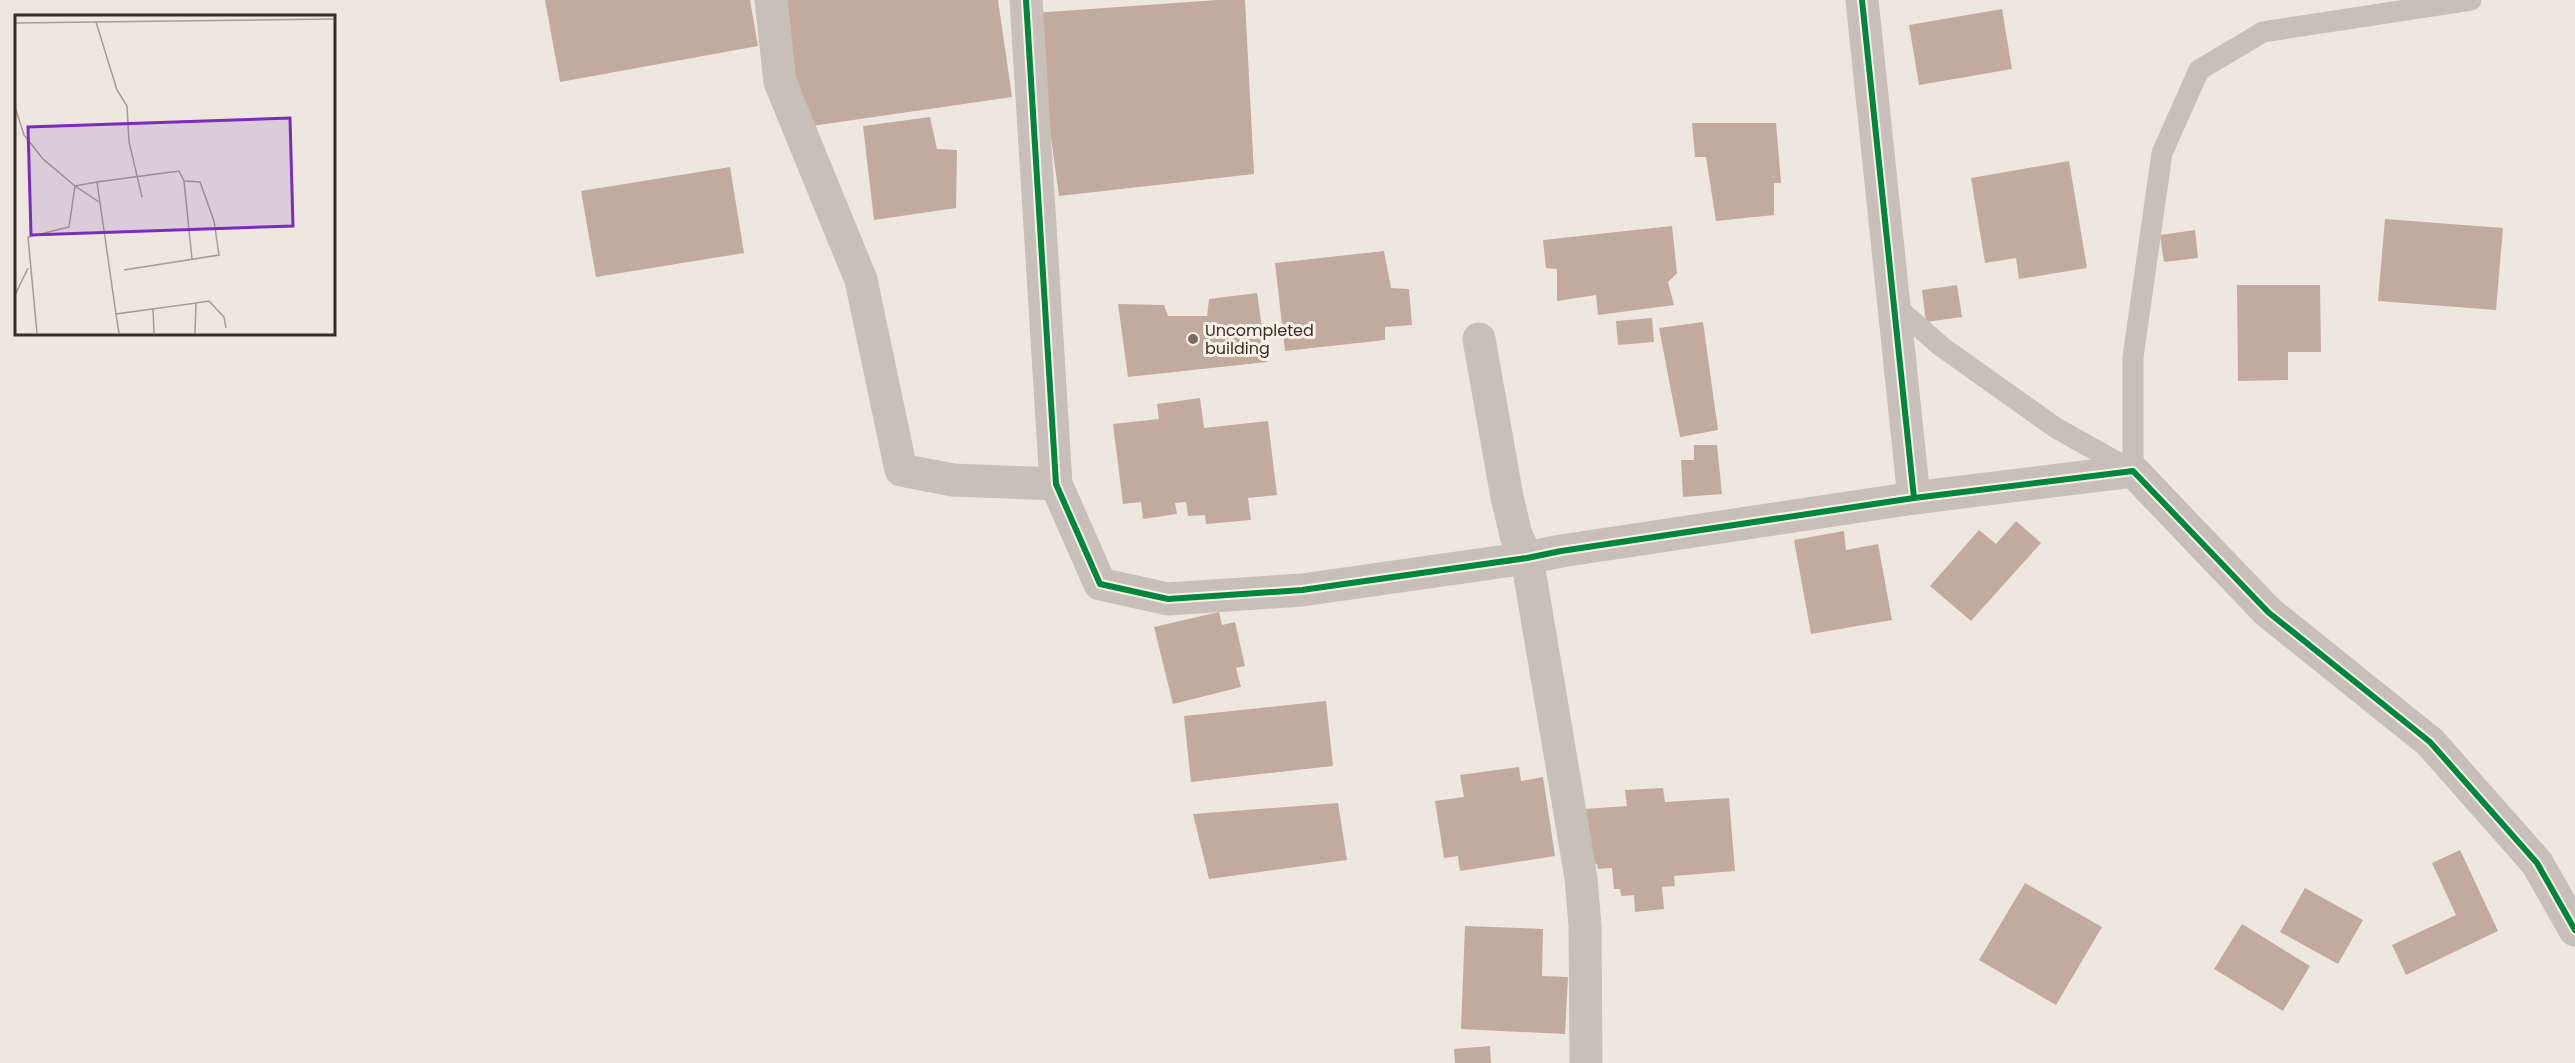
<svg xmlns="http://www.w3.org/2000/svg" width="2575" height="1063" font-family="Poppins,sans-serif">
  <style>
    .building { fill: #c3aa9f }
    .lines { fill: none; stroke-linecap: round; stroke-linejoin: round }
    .lane { stroke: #c7bfb8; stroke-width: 21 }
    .street { stroke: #c7bfb8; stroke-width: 33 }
    .cycleway-casing { stroke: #fbf1e6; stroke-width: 10 }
    .cycleway { stroke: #00873e; stroke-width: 6 }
    .poi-dot { fill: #786d67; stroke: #fbf1e6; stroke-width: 2 }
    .labels { text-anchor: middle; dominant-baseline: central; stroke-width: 6; stroke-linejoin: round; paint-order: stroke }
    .poi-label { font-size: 16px; fill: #382c27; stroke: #fbf1e6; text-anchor: start }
    .inset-road { fill: none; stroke: #a59c95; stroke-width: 1.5 }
    .view { fill: #7b2cbf; fill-opacity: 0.15; stroke: #7b2cbf; stroke-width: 3 }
    .inset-edge { fill: none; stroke: #382c27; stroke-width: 3 }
  </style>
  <rect width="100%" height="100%" fill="#eee7df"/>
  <g class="building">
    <path d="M545,0h205l8,46 -198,36z"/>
    <path d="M775,0h223l14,97 -214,31z"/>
    <path d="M1217,0h28l9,174 -195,22 -25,-183z"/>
    <path d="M2002,9l10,60 -93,16 -10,-60z"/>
    <path d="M930,117l7,32 20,1 -1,58 -82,12 -11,-94z"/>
    <path d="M1692,123h84l5,60h-7v32l-58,6 -10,-64h-11z"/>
    <path d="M2069,161l18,107 -68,11 -3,-21 -31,5 -14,-85z"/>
    <path d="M730,167l14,86 -148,24 -15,-86z"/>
    <path d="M2385,219l118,9 -7,82 -118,-9z"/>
    <path d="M1672,226l5,47 -9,9 6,23 -76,10 -2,-20 -39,6v-32l-11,-1 -3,-28z"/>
    <path d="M2195,230l3,28 -34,4 -4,-27z"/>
    <path d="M1384,251l7,37 18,1 3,36 -27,2v13l-100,11 -10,-88z"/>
    <path d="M1957,285l5,32 -36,5 -4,-32z"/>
    <path d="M2237,285h83l1,67h-33v28l-50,1z"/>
    <path d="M1257,293l10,69 -139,15 -10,-73 46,1 4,11h39l2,-17z"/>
    <path d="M1652,318l2,24 -36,3 -2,-24z"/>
    <path d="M1703,322l15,108 -38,7 -21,-109z"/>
    <path d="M1200,398l4,30 64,-7 9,74 -29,3 3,22 -45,4 -1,-9 -17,1 -2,-14 -11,1 2,11 -34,5 -2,-17 -18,2 -10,-80 46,-5 -2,-15z"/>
    <path d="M1694,445h23l5,49 -39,3 -2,-37h13z"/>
    <path d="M2016,521l25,22 -70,78 -41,-35 49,-56 17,14z"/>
    <path d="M1844,531l2,19 32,-6 14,76 -81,14 -17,-94z"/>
    <path d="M1219,612l3,13 13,-3 10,44 -9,2 5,19 -68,17 -19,-77z"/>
    <path d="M1326,701l7,65 -142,16 -7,-66z"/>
    <path d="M1519,767l2,14 22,-4 12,79 -95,15 -2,-15 -14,2 -9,-57 29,-4 -4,-22z"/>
    <path d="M1663,788l2,14 64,-4 6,73 -61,5 1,10 -13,1 2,22 -29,3 -1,-17 -13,1 -1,-7h-6l-2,-21 -14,1 -1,-5 -7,-2 -5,-53 42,-3 -2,-16z"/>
    <path d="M1338,803l9,57 -138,19 -16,-65z"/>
    <path d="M2460,850l38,81 -92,44 -14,-30 64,-30 -24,-52z"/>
    <path d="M2025,883l77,44 -46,78 -77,-45z"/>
    <path d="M2305,888l58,32 -25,44 -58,-32z"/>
    <path d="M2242,924l68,42 -27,45 -69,-42z"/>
    <path d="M1465,926l78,3 -1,47 26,1 -3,57 -104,-5z"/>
    <path d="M1490,1046l1,17h-36l-1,-14z"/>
  </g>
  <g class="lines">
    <path class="lane" d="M1894,305l48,42 114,81 77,43v-114l29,-204 37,-83 64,-38 208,-32"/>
    <g class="street">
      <path d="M771,0l9,82 81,198 40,190 52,10 103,4"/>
      <path d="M1026,0l30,484 44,100 68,15 134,-9 225,-32 34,-7 353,-53 -52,-498"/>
      <path d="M1479,339l28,158 9,38 11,23 54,320 4,48 1,137"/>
      <path d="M1914,498l219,-27 135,141 162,130 107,121 38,67"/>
    </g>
    <g class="cycleway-casing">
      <g id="cycleway">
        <path d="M1026,0l30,484 44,100 68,15 134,-9 225,-32 34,-7 353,-53 -52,-498"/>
        <path d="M1914,498l219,-27 135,141 162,130 107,121 38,67"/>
      </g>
    </g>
    <use href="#cycleway" class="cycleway"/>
  </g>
  <circle class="poi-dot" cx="1193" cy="339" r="6"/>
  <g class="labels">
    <g class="poi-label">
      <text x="1205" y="330">Uncompleted<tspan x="1205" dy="18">building</tspan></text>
    </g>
  </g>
  <g transform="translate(15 15)">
    <rect width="320" height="320" fill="#eee7df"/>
    <path class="inset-road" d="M81,7l21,68 10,16 2,36 13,55M0,8l320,-4M0,92l9,28 19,24 32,27 22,-4M109,255l95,-15 -5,-34 -14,-39 -16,-1M0,280l13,-27M181,288l13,-2 15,16 2,11M138,294l1,24M101,299l-19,-132 82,-11 5,10 8,78M22,318l-9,-96 41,-10 6,-41 24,16M104,318l-3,-19 80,-11 -1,30"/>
    <path class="view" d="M275,103l3,108 -262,9 -3,-108z"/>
    <rect width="320" height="320" class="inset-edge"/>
  </g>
</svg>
